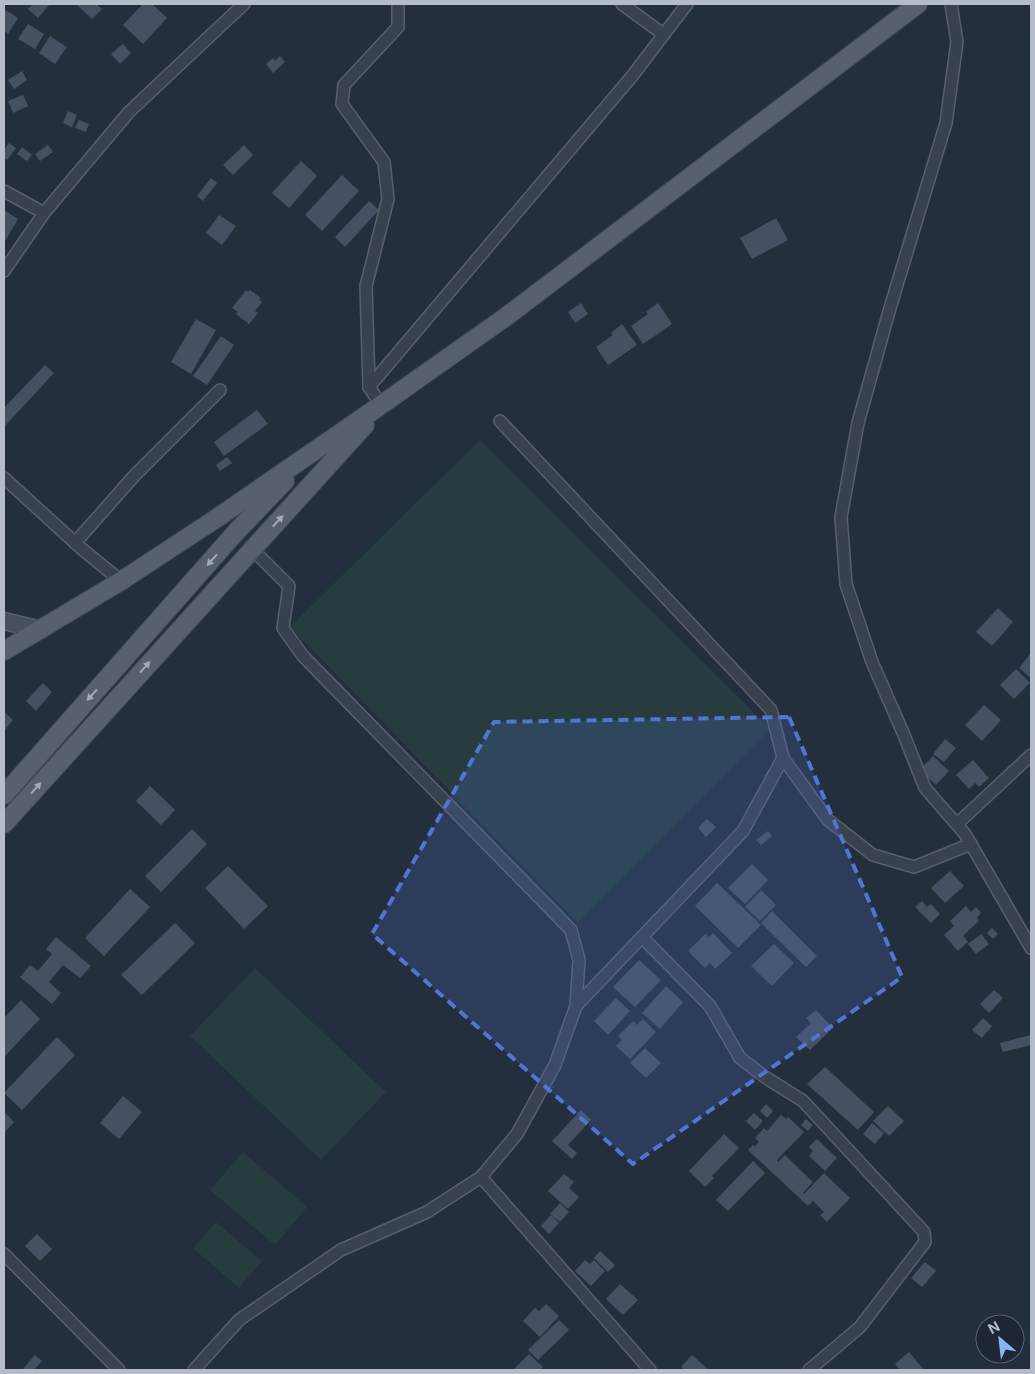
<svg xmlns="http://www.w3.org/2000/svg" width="1035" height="1374" font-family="Inter,sans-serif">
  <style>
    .green { fill: #263c3f }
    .building { fill: #455162 }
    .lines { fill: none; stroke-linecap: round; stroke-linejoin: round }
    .street-casing { stroke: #565f6c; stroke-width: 14 }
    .secondary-casing { stroke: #565f6c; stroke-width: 19 }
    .primary-casing { stroke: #414a57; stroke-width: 20 }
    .street { stroke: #38414e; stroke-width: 11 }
    .secondary { stroke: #465061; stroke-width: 16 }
    .primary { stroke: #56606e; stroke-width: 18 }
    .oneway { fill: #a1aab7 }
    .marked { fill: #5274d3; fill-opacity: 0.2; stroke: #5274d3; stroke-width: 4; stroke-dasharray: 10 6; stroke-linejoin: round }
  </style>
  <rect width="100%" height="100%" fill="#242f3e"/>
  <g class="green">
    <path d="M480,440l290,289 -192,194 -288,-296z"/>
    <path d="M255,968l131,124 -65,68 -131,-124z"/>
    <path d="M243,1152l64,55 -32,38 -65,-55z"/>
    <path d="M216,1222l46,39 -23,27 -46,-40z"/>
  </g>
  <g class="building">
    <path d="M33,4h17l-12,14 -10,-9z"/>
    <path d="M76,4h20l6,5 -10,10z"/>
    <path d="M143,4h9l15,14 -24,26 -20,-19z"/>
    <path d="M4,9l14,9 -10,16 -4,-3z"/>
    <path d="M28,24l16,10 -9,15 -17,-10z"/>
    <path d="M50,36l17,11 -12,17 -16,-11z"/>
    <path d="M123,44l8,9 -11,11 -9,-10z"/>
    <path d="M280,56l5,6 -12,11 -7,-9 7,-6 2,3z"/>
    <path d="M22,71l5,9 -13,9 -6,-9z"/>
    <path d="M23,95l5,11 -15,7 -5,-12z"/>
    <path d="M68,111l9,4 -5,12 -9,-4z"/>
    <path d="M79,120l10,4 -3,8 -11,-4z"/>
    <path d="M9,143l7,5 -9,12 -3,-3v-7z"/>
    <path d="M48,145l5,7 -13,9 -5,-7z"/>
    <path d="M244,145l9,10 -20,20 -10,-10z"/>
    <path d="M22,147l10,8 -5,6 -10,-7z"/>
    <path d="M301,161l16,15 -28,32 -17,-15z"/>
    <path d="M342,175l17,16 -37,40 -17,-16z"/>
    <path d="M211,178l6,5 -14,18 -6,-5z"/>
    <path d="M369,201l10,9 -34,37 -10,-10z"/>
    <path d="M4,210l14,9 -14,24z"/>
    <path d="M219,215l17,11 -14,19 -16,-12z"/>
    <path d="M776,218l12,22 -36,19 -12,-21z"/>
    <path d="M246,290l2,2 2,-2 11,8 -2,2 3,2 -7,9 3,2 -9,11 -13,-10 2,-2 -6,-4z"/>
    <path d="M581,303l7,11 -13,9 -7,-11z"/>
    <path d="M658,303l14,21 -29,20 -12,-18 17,-12 -2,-2z"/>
    <path d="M196,319l20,11 -25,44 -20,-12z"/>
    <path d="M622,324l15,21 -29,20 -12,-18 17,-12 -2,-2z"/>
    <path d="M221,336l13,9 -27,40 -14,-9z"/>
    <path d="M45,365l9,8 -50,54v-19z"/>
    <path d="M257,410l11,14 -44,32 -10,-14z"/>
    <path d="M227,457l5,6 -12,8 -4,-6z"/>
    <path d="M998,608l15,14 -21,24 -16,-14z"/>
    <path d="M1031,653v25l-12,-10z"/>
    <path d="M1016,669l14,14 -16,16 -14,-14z"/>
    <path d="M43,683l9,9 -16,19 -10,-10z"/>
    <path d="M984,705l17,15 -19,21 -17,-16z"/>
    <path d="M4,712l9,8 -9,11z"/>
    <path d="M945,739l11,9 -12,14 -11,-8z"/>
    <path d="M933,756l16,15 -13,14 -16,-15z"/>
    <path d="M973,760l16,18 -10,9 -4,-4 -6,6 -13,-14z"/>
    <path d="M150,786l25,24 -14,15 -25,-24z"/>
    <path d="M707,819l9,8 -10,10 -8,-9z"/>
    <path d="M192,829l15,15 -46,48 -16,-16z"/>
    <path d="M768,831l4,5 -11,9 -5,-5z"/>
    <path d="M752,864l16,16 -23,24 -17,-16z"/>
    <path d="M228,866l40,40 -24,23 -39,-41z"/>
    <path d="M950,871l14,15 -19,17 -14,-15z"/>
    <path d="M717,883l44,42 -23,23 -43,-42z"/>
    <path d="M130,889l20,18 -46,49 -19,-18z"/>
    <path d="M761,890l15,15 -16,16 -15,-14z"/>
    <path d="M922,901l5,6 4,-3 9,10 -9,9 -16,-16z"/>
    <path d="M966,906l5,6 5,-5 5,6 -4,5 2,3 -16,15 5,6 -10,9 -14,-16 10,-9 -4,-5z"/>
    <path d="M772,911l45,45 -11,11 -45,-44z"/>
    <path d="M175,923l20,20 -53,52 -21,-20z"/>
    <path d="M992,928l6,6 -5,5 -6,-6z"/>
    <path d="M713,933l19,20 -17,16 -5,-6 -5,5 -17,-17 17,-17 4,3z"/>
    <path d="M981,934l8,10 -13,10 -8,-10z"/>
    <path d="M56,937l35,29 -11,12 -17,-13 -14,17 12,11 -9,11 -32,-27 10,-12 8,6 14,-17 -6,-5z"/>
    <path d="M774,944l20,19 -22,23 -21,-20z"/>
    <path d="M639,960l22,20 -26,27 -22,-20z"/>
    <path d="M666,986l17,16 -23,27 -18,-16z"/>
    <path d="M994,990l9,8 -14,15 -9,-9z"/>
    <path d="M616,998l14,13 -22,24 -14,-14z"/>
    <path d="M21,1000l19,19 -36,38v-39z"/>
    <path d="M816,1010l17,18 -23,22 -14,-13 15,-14 -5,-5z"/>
    <path d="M983,1018l9,8 -10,12 -10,-8z"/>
    <path d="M643,1019l13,13 -26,27 -14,-13 6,-6 -4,-4 15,-15 4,4z"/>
    <path d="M1031,1035v10l-28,7 -3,-9z"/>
    <path d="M57,1037l18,18 -53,55 -18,-17z"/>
    <path d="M645,1048l16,15 -15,15 -16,-15z"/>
    <path d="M825,1067l49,45 -16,18 -51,-46z"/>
    <path d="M123,1096l19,16 -23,27 -19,-16z"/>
    <path d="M766,1104l7,7 -6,7 -7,-7z"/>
    <path d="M888,1106l16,15 -15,15 -16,-15z"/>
    <path d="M581,1110l10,10 -23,25 9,8 -5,6 -20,-18z"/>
    <path d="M4,1112l10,10 -10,11z"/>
    <path d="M754,1113l9,8 -8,9 -9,-9z"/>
    <path d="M781,1115l5,4 2,-2 16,15 -27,28 1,2 7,-7 28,27 -10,11 1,1 20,-21 26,25 -23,24 -7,-7 4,-3 -11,-11 -5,5 -60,-56 5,-5 2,1 4,-4 -4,-4 9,-10 3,3z"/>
    <path d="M806,1119l7,6 -5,6 -7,-6z"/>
    <path d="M872,1123l12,10 -9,11 -12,-10z"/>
    <path d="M724,1134l15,14 -27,28 2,2 -9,9 -16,-16z"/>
    <path d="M817,1139l20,19 -12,13 -16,-15 4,-5 -4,-4z"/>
    <path d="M753,1161l12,12 -37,38 -12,-11z"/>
    <path d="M564,1174l10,8 -5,6 10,9 -11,12 -20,-18z"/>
    <path d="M560,1203l9,9 -9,10 -10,-8z"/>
    <path d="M551,1215l8,8 -10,11 -8,-8z"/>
    <path d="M37,1234l15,15 -12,12 -15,-15z"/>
    <path d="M600,1251l15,14 -7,7 -14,-14z"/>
    <path d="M585,1260l5,4 4,-4 11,11 -14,15 -16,-15z"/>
    <path d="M925,1262l11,9 -14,16 -11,-9z"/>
    <path d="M620,1284l18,16 -15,15 -17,-16z"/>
    <path d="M546,1304l13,12 -19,21 -17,-16 12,-13 4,3z"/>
    <path d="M559,1320l10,10 -31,30 -10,-10z"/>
    <path d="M909,1352l15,18h-24l-5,-6z"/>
    <path d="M529,1354l14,13 -3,3h-27z"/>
    <path d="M35,1355l7,6 -8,9h-10l-1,-1z"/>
    <path d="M692,1355l17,15h-25l-3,-3z"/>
  </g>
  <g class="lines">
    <g class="street-casing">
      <g id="street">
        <path d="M622,4l41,30"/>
        <path d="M951,4l6,38 -11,81 -56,185 -32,115 -17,94 5,67 26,78 32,73 21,53 40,46 66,114"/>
        <path d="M4,191l40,22"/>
        <path d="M4,271l40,-58 85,-101 115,-108"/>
        <path d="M369,387l-3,-101 22,-87 -4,-37 -42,-58 2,-19 54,-58v-23"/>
        <path d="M381,405l-12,-18 264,-312 54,-71"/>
        <path d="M500,421l271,289 12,48 45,62 45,35 41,12 57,-23"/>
        <path d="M4,478l78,71 39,32"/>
        <path d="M75,543l59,-67 86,-86"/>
        <path d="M957,824l74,-69"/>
        <path d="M642,937l68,69 30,52 25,19 38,24 121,131 1,10 -65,85 -51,43"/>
        <path d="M576,1006l167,-175 40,-73"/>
        <path d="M481,1177l169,193"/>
        <path d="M4,1254l115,116"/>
        <path d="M194,1370l45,-50 102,-70 86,-38 54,-35 36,-43 38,-69 21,-59 3,-46 -8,-30 -268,-274 -20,-28 6,-42 -37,-37"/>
      </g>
    </g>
    <g class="secondary-casing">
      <path id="secondary" d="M4,621l37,9"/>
    </g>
    <g class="primary-casing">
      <g id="primary">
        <path d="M4,651l117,-70 96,-63 164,-113 126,-89 411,-312"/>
        <path d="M4,795l232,-263 49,-51"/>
        <path d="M4,824l361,-399"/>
      </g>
    </g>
    <use href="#street" class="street"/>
    <use href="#secondary" class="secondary"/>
    <use href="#primary" class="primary"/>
  </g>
  <defs><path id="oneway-solid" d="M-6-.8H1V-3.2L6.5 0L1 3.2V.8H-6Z" transform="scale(1.25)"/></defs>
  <g class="oneway">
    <use href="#oneway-solid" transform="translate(278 521) rotate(-47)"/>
    <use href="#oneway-solid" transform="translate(212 560) rotate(131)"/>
    <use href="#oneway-solid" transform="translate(145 667) rotate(-48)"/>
    <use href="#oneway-solid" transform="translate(92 695) rotate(132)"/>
    <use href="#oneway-solid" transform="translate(36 788) rotate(-48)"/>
  </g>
  <path class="marked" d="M789,717l113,260 -269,187 -261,-230 122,-212z"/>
  <rect width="1035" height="1374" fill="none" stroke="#b4bcc9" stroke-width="10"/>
  <g transform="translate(1000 1339) rotate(332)"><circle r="24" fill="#1d2633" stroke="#59626f"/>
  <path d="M0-4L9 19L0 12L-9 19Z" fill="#8ab4f8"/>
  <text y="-8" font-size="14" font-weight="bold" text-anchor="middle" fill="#b4bcc9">N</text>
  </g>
</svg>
